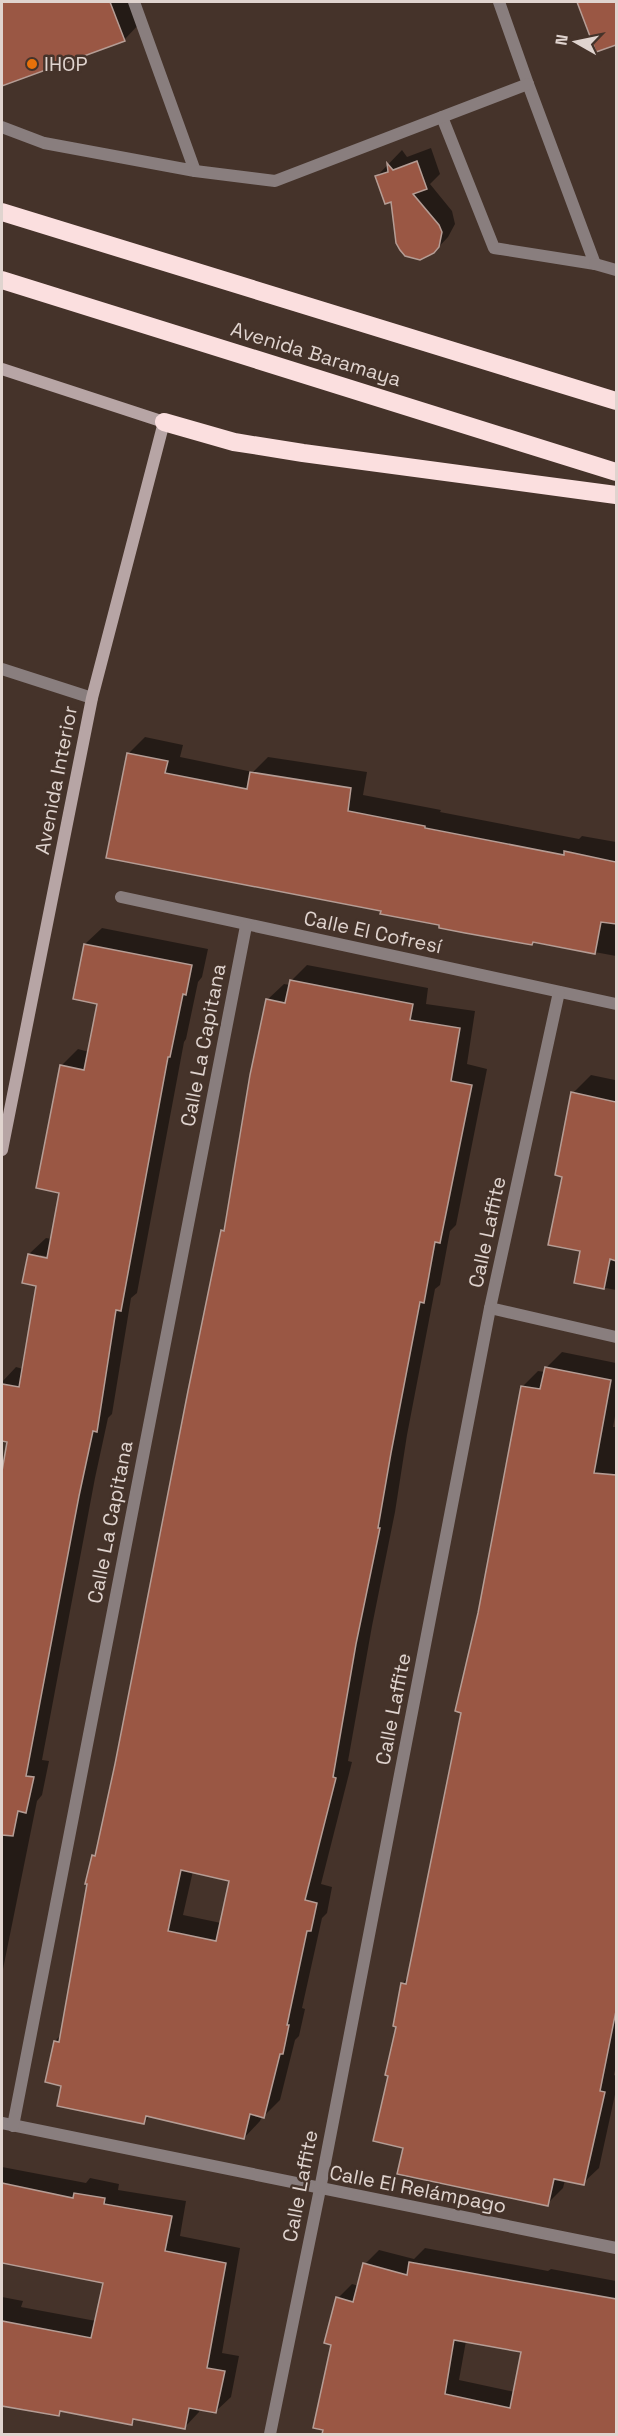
<svg xmlns="http://www.w3.org/2000/svg" width="618" height="2436" font-family="'Space Grotesk',sans-serif">
  <style>
    .shadow { fill: #0007; fill-rule: evenodd }
    .building { fill: #9a5744; stroke: #b59d95; stroke-width: 1.5; fill-rule: evenodd }
    .lines { fill: none; stroke-linecap: round; stroke-linejoin: round }
    .lane { stroke: #897e7e; stroke-width: 12 }
    .street { stroke: #897e7e; stroke-width: 12 }
    .secondary { stroke: #b7a5a5; stroke-width: 12 }
    .highway { stroke: #fbdfdf; stroke-width: 18 }
    .food-dot { fill: #e8710a; stroke: #45332a; stroke-width: 2 }
    .labels { text-anchor: middle; dominant-baseline: central; stroke-width: 5; stroke-linejoin: round; paint-order: stroke }
    .poi-label { font-size: 20px; fill: #e0d4cf; stroke: #45332a; text-anchor: start }
    .street-label { font-size: 20px; fill: #e0d4cf; stroke: #45332a }
  </style>
  <rect width="100%" height="100%" fill="#45332a"/>
  <g class="shadow">
    <path d="M2,2h135l6,18 -19,20 -122,45z"/>
    <path d="M579,2h37v41l-19,8z"/>
    <path d="M431,148l9,26 -10,10 22,27 3,13 -7,13 -14,15 -57,-76 25,-26 5,7z"/>
    <path d="M145,737l38,8 -3,12 73,15 15,-15 99,15 -4,23 78,15 -1,2 139,27 3,-3 34,6v114l-81,-15 -3,3 -150,-35 -253,-156z"/>
    <path d="M102,928l106,21 -6,28 -4,5 -12,57 -2,3 -47,251 -6,5 -19,116 -4,4 -13,60 -53,282 7,1 -7,34 -5,6 -35,173v-495l7,-39 -7,-1v-57l14,-15 7,2 15,-84 -9,-31 17,-16 6,1 9,-47v-126l17,-17 11,3 10,-49 -14,-59zM40,1255l15,3 -1,3 -14,-3z"/>
    <path d="M307,965l121,23 -2,16 49,7 -8,53 20,5 -31,156 -6,6 -10,54 -5,4 -28,146 -12,77 -23,114 -24,135 4,1 -31,122 11,3 -5,26 -5,5 -20,90 3,1 -6,27 -4,4 -15,60 -16,16h-2l-2,5 -16,17 -94,-22 -6,6 -81,-38 -8,-43 6,-6 32,-179 5,-5 124,-620 4,-3 41,-228 17,-16 6,1 1,-4zM193,1871l37,9 -9,43 -38,-8z"/>
    <path d="M616,1073v217l-41,-8 7,-33 -19,-73 10,-83 18,-18 24,5z"/>
    <path d="M562,1352l54,11v48l-3,16h3v638l-2,10 2,1v14l-17,78 -16,15 -18,-3 -2,8 -16,16 -142,-58 -16,-71 9,-49 4,-42 6,-7 55,-265 60,-326 15,-15 7,1 1,-4z"/>
    <path d="M2,2167l84,16 4,-5 29,6 -1,6 68,11 -6,35 60,12 -18,105 17,3 -8,41 -16,15 -15,-3 -1,3 -15,16 -47,-10 -5,5 -69,-13 -5,5 -27,-12 -29,-6v-100l21,4 -2,6 75,14 9,-39 -103,-21z"/>
    <path d="M425,2248l123,23 3,-2 65,12v153h-292l14,-136 14,-14 7,2 6,-22 14,-14 35,9zM466,2341l57,10 -8,41 -56,-12z"/>
  </g>
  <g class="building">
    <path d="M2,2h108l15,39 -123,45z"/>
    <path d="M577,2h39v43l-20,7z"/>
    <path d="M417,161l10,28 -14,5 26,31 3,7 -3,15 -5,6 -14,7 -15,-4 -5,-6 -4,-7 -5,-41 -6,2 -10,-28 13,-4 -1,-9 6,7z"/>
    <path d="M127,753l41,8 -3,12 82,16 3,-17 101,16 -3,23 77,15v2l139,27v-4l52,11v62l-15,-2 -6,32 -62,-12 -1,3 -67,-12 -26,-5v-3l-59,-11 1,-3 -275,-53z"/>
    <path d="M84,944l108,21 -6,30 -3,-1 -13,63h-2l-47,254 -5,-1 -19,122 -4,-1 -14,65 -53,280 8,1 -8,36 -8,-2 -5,25 -11,-1v-364l5,-29 -5,-1v-57l17,3 17,-101 -14,-3 6,-29 19,4 12,-65 -23,-5 24,-123 24,5 13,-66 -24,-5z"/>
    <path d="M290,980l123,24 -3,16 50,8 -9,53 21,4 -32,158 -5,-1 -11,61 -4,-1 -29,151 -13,75h2l-24,116 -23,133 3,1 -31,122 12,3 -6,28h-4l-20,94h2l-6,29h-3l-16,64 -14,-4 -6,25 -98,-23 -2,8 -87,-18 4,-20 -16,-4 9,-41 5,1 28,-158h-2l7,-29 3,1 20,-92 73,-373 33,-161 3,1 26,-156 16,-76 19,4zM181,1870l48,11 -13,60 -48,-10z"/>
    <path d="M571,1092l45,10v159l-6,-2 -6,30 -30,-6 6,-32 -32,-6 14,-68 -7,-2z"/>
    <path d="M545,1367l66,13 -17,93 22,2v536l-16,80 5,1 -21,93 -30,-6 -6,27 -151,-32 6,-26 -30,-7 15,-65 -3,-1 11,-48 -3,-1 8,-43 5,1 55,-271 -6,-2 23,-98 43,-227 19,3z"/>
    <path d="M2,2183l71,15 1,-5 31,5 -1,6 68,12 -7,35 61,12 -19,105 18,3 -9,42 -27,-5 -4,21 -52,-10 -1,6 -72,-14 -1,5 -57,-10v-85l89,17 12,-55 -101,-20z"/>
    <path d="M409,2262l207,37v135h-294l1,-4 -10,-2 18,-83 -7,-2 12,-46 17,5 10,-39 44,12zM454,2340l67,12 -11,56 -65,-14z"/>
  </g>
  <g class="lines">
    <g class="lane">
      <path d="M442,117l52,131 101,16 -67,-180 -29,-82"/>
      <path d="M2,127l42,16 151,28 -61,-169"/>
      <path d="M195,171l80,10 253,-97"/>
      <path d="M595,264l21,6"/>
      <path d="M2,669l90,29"/>
    </g>
    <g class="street">
      <path d="M121,897l495,107"/>
      <path d="M490,1308l126,29"/>
      <path d="M2,2123l614,125"/>
      <path d="M13,2126l233,-1200"/>
      <path d="M270,2434l50,-245 170,-881 69,-316"/>
    </g>
    <path class="secondary" d="M2,369l162,53 -72,276 -90,452"/>
    <g class="highway">
      <path d="M2,212l614,189"/>
      <path d="M2,280l614,192"/>
      <path d="M164,422l70,20 69,11 313,42"/>
    </g>
  </g>
  <circle class="food-dot" cx="32" cy="64" r="6"/>
  <g class="labels">
    <g class="poi-label">
      <text x="44" y="64">IHOP</text>
    </g>
    <g class="street-label">
      <text transform="translate(316 354) rotate(17)">Avenida Baramaya</text>
      <text transform="translate(56 780) rotate(-79)">Avenida Interior</text>
      <text transform="translate(373 932) rotate(12)">Calle El Cofresí</text>
      <text transform="translate(203 1045) rotate(-79)">Calle La Capitana</text>
      <text transform="translate(487 1232) rotate(-78)">Calle Laffite</text>
      <text transform="translate(110 1522) rotate(-79)">Calle La Capitana</text>
      <text transform="translate(393 1709) rotate(-79)">Calle Laffite</text>
      <text transform="translate(300 2186) rotate(-79)">Calle Laffite</text>
      <text transform="translate(418 2189) rotate(11)">Calle El Relámpago</text>
    </g>
  </g>
  <rect width="618" height="2436" fill="none" stroke="#e0d4cf" stroke-width="6"/>
  <g transform="translate(576 42) rotate(279)" stroke="#45332a" stroke-width="4.5" paint-order="stroke">
  <path d="M0-4.5L10 22L0 15L-10 22Z" fill="#e0d4cf"/>
  <text y="-9" font-size="16" font-weight="bold" text-anchor="middle" fill="#e0d4cf">N</text>
  </g>
</svg>
